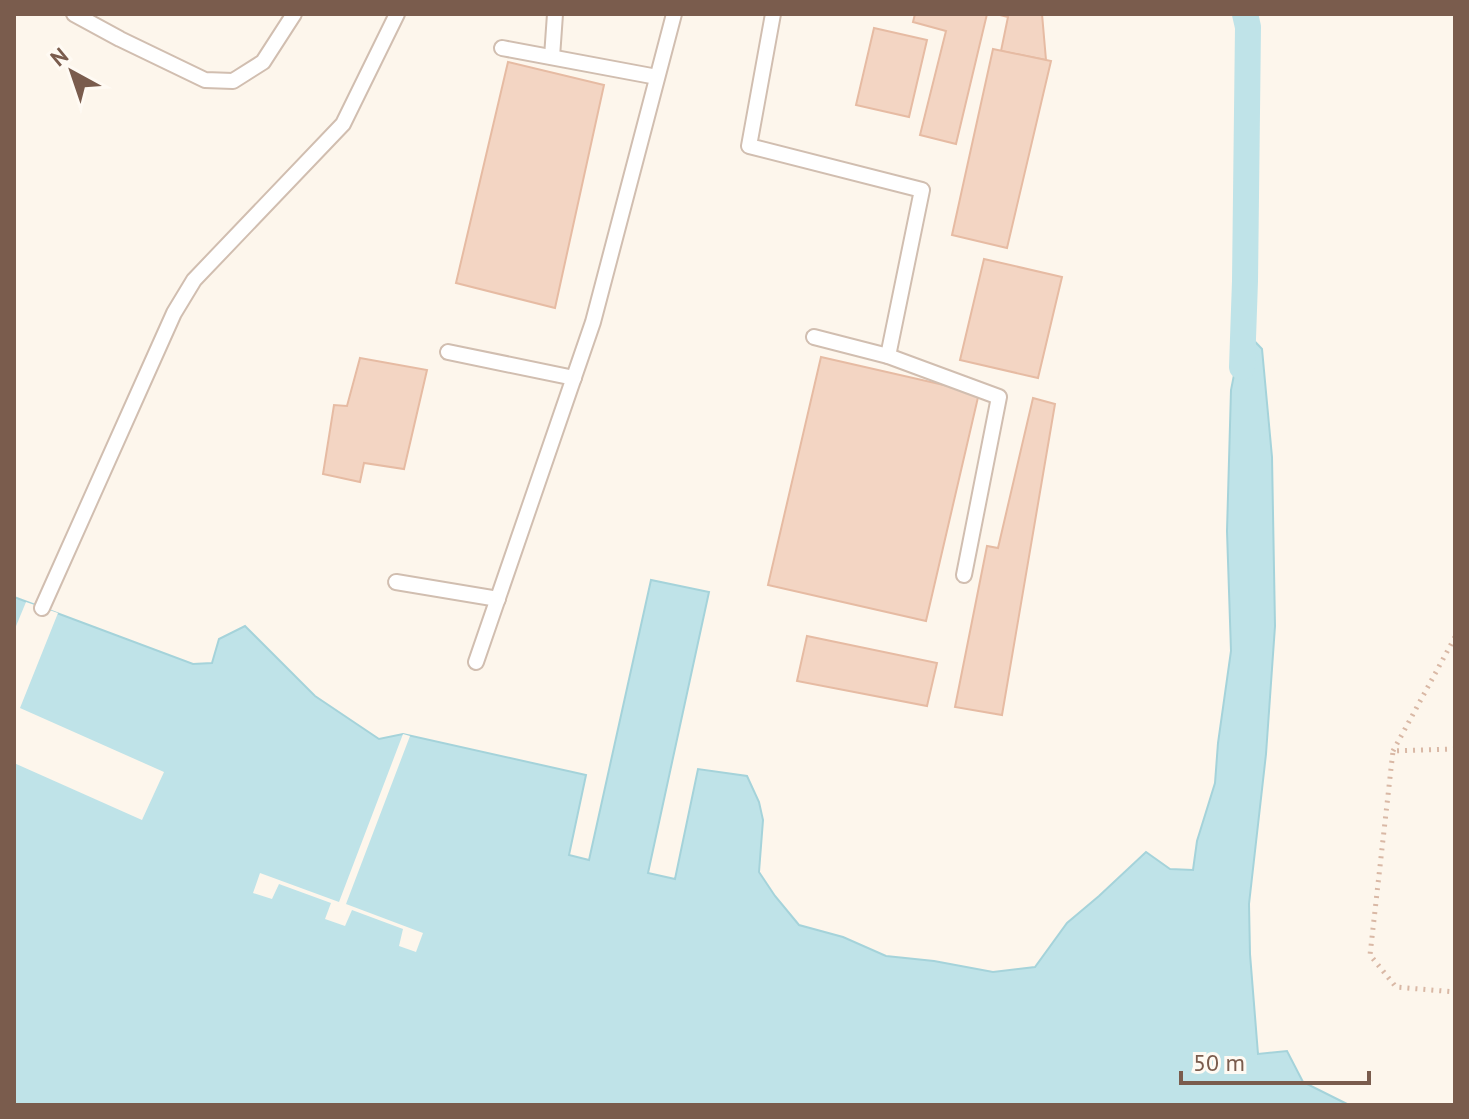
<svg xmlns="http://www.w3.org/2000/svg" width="1469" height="1119" font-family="'PT Sans',sans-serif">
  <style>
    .water { fill: #bfe3e8; stroke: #a5d3da; stroke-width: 2 }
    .pier { fill: #fdf6ec }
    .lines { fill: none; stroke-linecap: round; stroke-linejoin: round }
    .canal { stroke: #bfe3e8; stroke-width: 26 }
    .building { fill: #f3d5c3; stroke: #e6bba3; stroke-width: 2 }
    .lane-casing { stroke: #d1beb0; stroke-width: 18 }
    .path { stroke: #d9b8a5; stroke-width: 5; stroke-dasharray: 2 6; stroke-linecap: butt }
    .lane { stroke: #fff; stroke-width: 14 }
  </style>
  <rect width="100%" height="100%" fill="#fdf6ec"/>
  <path class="water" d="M1243,329l19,20 10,108 3,169 -9,128 -17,150 1,50 8,100 29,-3 16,31 46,23h-1335v-508l179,67 19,-1 7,-24 26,-13 70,70 64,43 24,-5 183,41 -17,80 20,5 62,-280 58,12 -61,281 27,6 23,-110 49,7 12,26 4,18 -4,52 16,24 24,29 44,12 43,19 48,5 59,11 42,-5 32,-44 32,-27 47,-44 24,17 23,1 4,-29 18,-58 3,-40 13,-92 -4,-120 4,-141z"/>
  <g class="pier">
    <path d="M26,602l32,11 -38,95 144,64 -22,48 -128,-57v-132z"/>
    <path d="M403,734l7,2 -64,168 77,29 -7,19 -17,-6 4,-17 -51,-19 -7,16 -20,-7 6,-16 -52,-19 -7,15 -19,-6 7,-20 79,29z"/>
  </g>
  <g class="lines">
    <path class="canal" d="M1242,367l3,-86 3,-254 -3,-13"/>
  </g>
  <g class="building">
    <path d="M915,14h72l-31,130 -36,-9 26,-104 -33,-9z"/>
    <path d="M996,14h46l4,46 -45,-9 7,-34z"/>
    <path d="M874,28l53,12 -18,77 -53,-12z"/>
    <path d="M993,49l58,12 -44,187 -55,-13z"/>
    <path d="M508,62l96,23 -49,223 -99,-25z"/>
    <path d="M984,259l78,18 -24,101 -78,-18z"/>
    <path d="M821,357l158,36 -53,228 -158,-36z"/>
    <path d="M360,358l67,12 -23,99 -40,-6 -4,19 -37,-8 11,-69 13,1z"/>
    <path d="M1033,398l22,6 -53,311 -47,-8 32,-161 11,2z"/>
    <path d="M807,636l130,27 -10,43 -130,-25z"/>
  </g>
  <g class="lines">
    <g class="lane-casing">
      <g id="lane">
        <path d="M74,14l46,25 85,41 28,1 30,-19 31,-48"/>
        <path d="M773,14l-24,132 173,44 -34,166"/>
        <path d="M502,48l155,29"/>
        <path d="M552,57l3,-43"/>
        <path d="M814,337l74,19 111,41 -35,178"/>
        <path d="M448,352l126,26"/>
        <path d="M396,582l102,17"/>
        <path d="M42,608l132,-295 20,-33 149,-156 54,-110"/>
        <path d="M476,662l117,-340 81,-308"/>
      </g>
    </g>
    <g class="path">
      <path d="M1455,749l-62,2 -23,204 26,32 59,5"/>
      <path d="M1393,751l62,-114"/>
    </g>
    <use href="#lane" class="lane"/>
  </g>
  <rect width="1469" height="1119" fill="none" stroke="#7a5c4d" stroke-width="32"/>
  <g transform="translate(72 72) rotate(320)" stroke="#fffaf3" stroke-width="6" paint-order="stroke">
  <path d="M0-6L14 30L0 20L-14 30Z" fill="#7a5c4d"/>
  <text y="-12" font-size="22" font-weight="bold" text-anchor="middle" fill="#7a5c4d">N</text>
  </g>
  <path d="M1181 1071v12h188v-12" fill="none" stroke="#7a5c4d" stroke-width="4"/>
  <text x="1193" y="1071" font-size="24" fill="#7a5c4d" stroke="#fffaf3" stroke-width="6" paint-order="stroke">50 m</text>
</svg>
